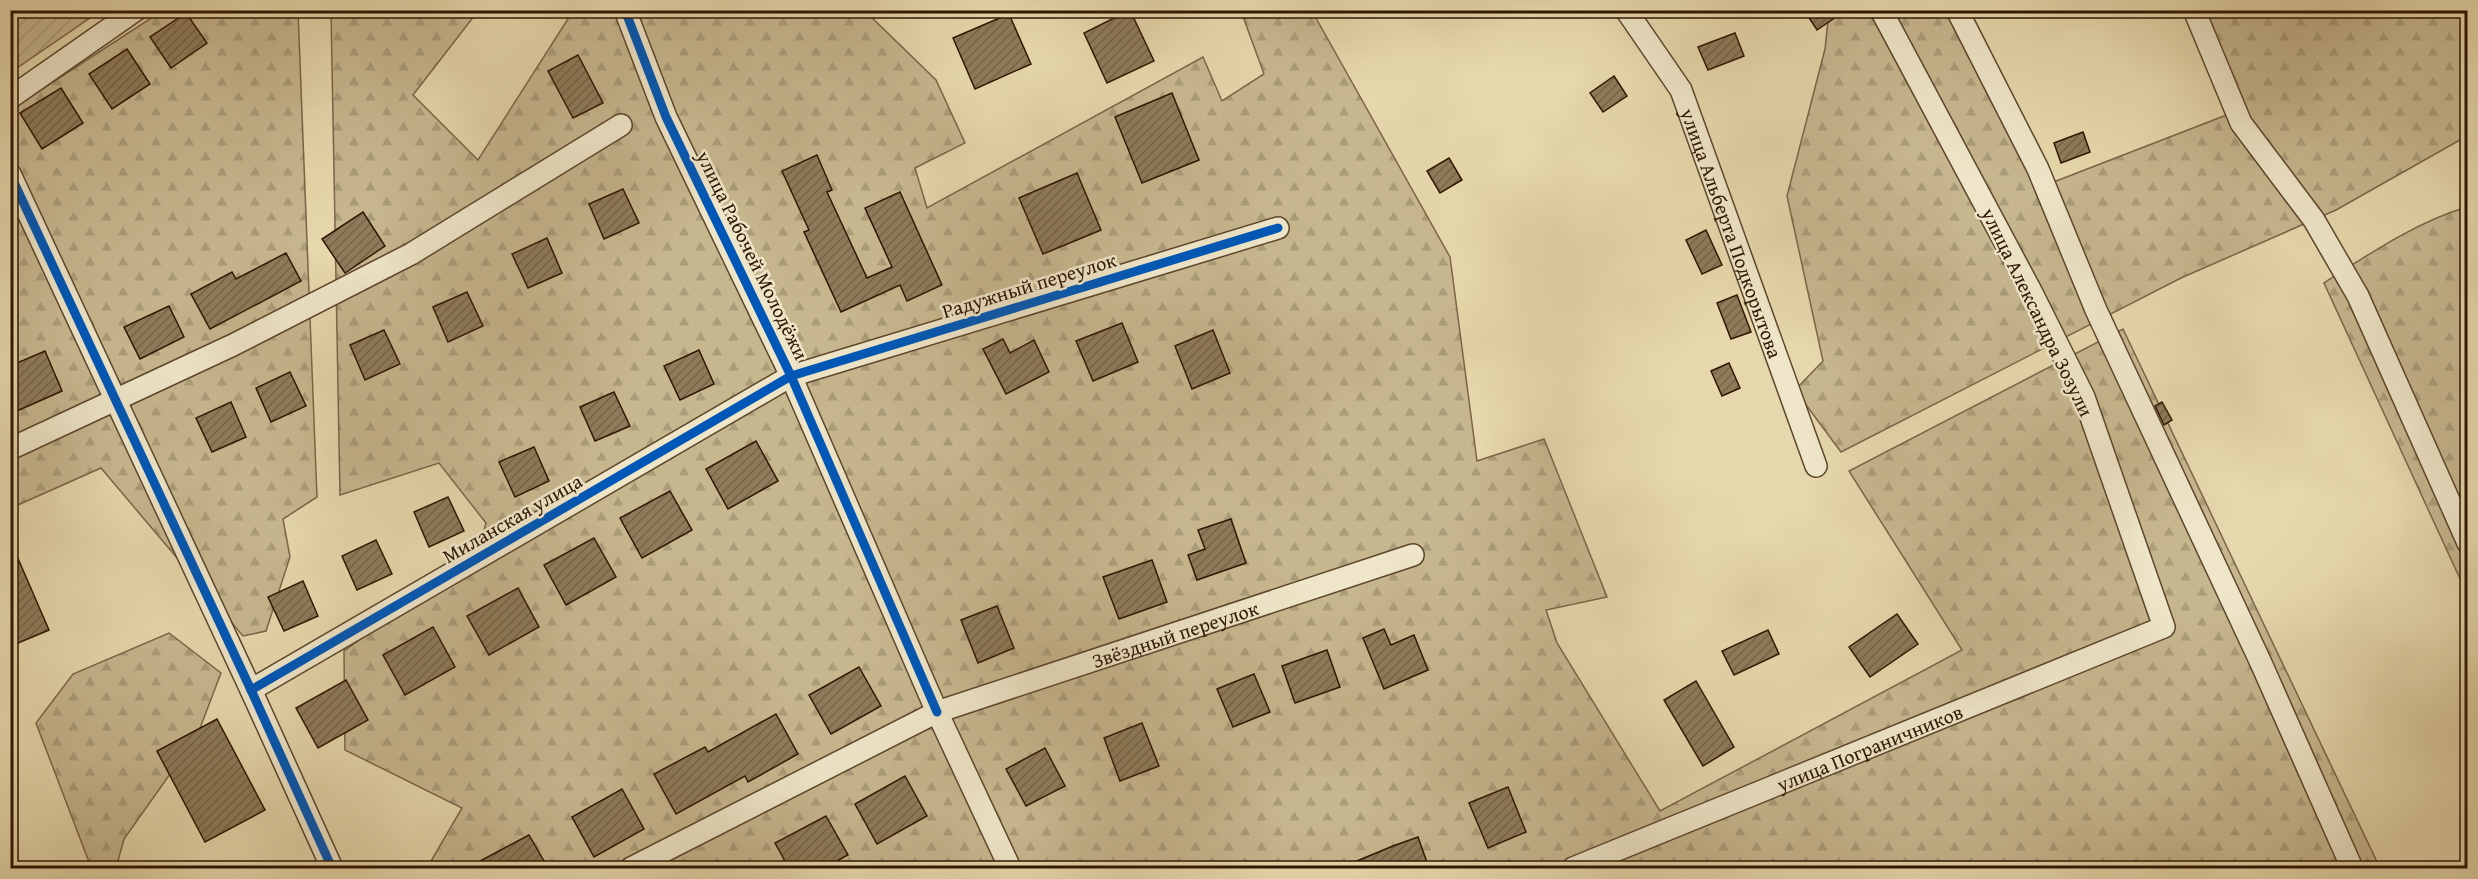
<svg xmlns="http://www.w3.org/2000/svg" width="2478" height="879" font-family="'Gentium Book Plus',serif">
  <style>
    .forest { fill: url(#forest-firs); stroke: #7a6648; stroke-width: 1.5 }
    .garden { fill: url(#garden-furrows); stroke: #7a6648; stroke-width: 1.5 }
    .building { fill: url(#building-hatch); stroke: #2e1602; stroke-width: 1.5 }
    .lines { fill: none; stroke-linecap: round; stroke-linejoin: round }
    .minor-casing { stroke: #5c462c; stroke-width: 24 }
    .minor { stroke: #efe6c9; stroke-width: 21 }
    .cycleway-casing { stroke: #efe6c9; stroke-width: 13 }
    .cycleway { stroke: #0057b8; stroke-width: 9 }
    .labels { text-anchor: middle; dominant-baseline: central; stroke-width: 5; stroke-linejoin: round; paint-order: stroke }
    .street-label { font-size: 20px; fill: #2e1602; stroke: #efe6c9 }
  </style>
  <defs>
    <pattern id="forest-firs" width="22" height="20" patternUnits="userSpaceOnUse" patternTransform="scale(1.5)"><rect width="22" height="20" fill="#c7b78f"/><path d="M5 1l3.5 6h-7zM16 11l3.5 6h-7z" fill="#ab9d7a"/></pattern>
    <pattern id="garden-furrows" width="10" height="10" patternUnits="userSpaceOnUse" patternTransform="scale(1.5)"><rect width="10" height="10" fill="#c7b78f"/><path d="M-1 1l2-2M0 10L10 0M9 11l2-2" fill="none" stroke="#ab9d7a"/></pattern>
    <pattern id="building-hatch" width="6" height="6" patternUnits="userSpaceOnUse" patternTransform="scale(1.5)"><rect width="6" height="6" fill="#8e7b5a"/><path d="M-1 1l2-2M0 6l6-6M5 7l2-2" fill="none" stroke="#746448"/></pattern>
  </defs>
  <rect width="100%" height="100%" fill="#e6d8ac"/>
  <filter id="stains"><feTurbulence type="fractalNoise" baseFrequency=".00333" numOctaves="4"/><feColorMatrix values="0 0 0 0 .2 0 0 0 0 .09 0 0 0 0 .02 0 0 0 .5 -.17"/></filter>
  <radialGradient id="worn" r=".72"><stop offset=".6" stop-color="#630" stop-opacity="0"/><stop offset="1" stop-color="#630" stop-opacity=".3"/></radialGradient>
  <g class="forest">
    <path d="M162,11h136l19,486 -34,22 7,38 -24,74 -23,5 -142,-168 -90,40 -1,-398z"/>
    <path d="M331,11h147l-65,84 65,65 95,-149h292l71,69 29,63 -50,25 12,40 276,-151 19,44 42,-27 -23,-63h71l138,246 27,204 67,-22 63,158 -61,13 11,33 103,168 302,-161 -113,-179 274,-142 257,539h-1953l35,-60 -117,-58 -1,-99 76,-54 53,-25 13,-49 -47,-60 -99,32z"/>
    <path d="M1829,11h136l86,172 191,-74 -43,-98h268v125l-131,74 -155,68 -340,174 -46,-62 28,-29 -36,-165 38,-147z"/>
    <path d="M2467,207v387l-143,-311c45,-29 92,-61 143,-76z"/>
    <path d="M169,633l52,40 -24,63 -73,103 -8,29h-41l14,-6 -53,-139 37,-49z"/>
  </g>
  <path class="garden" d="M11,10h89v1l-89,61z"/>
  <g class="building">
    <path d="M1130,10l24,51 -47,22 -23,-50z"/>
    <path d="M1804,10h42l-29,20z"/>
    <path d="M186,13l21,30 -36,25 -21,-31z"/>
    <path d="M1009,14l22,50 -56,25 -22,-51z"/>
    <path d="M1735,33l9,23 -36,14 -10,-23z"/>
    <path d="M127,49l23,35 -38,25 -23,-35z"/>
    <path d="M578,55l25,48 -30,15 -25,-47z"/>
    <path d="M1614,76l13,20 -24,16 -13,-19z"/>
    <path d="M61,88l22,35 -41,26 -22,-36z"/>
    <path d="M1172,93l27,67 -57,23 -27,-66z"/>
    <path d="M2083,132l7,20 -29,11 -7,-20z"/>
    <path d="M817,155l15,35 -5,2 40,86 25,-11 -27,-59 35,-16 42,93 -35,16 -7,-16 -59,27 -37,-80 5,-2 -27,-59z"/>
    <path d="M1449,158l13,22 -22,13 -13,-22z"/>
    <path d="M1077,173l24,57 -58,24 -24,-56z"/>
    <path d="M623,189l16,34 -35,16 -15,-35z"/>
    <path d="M363,212l22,34 -40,27 -23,-34z"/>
    <path d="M1706,230l16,35 -20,9 -16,-34z"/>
    <path d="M547,238l15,35 -34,15 -16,-34z"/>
    <path d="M286,253l15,28 -91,48 -19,-35 41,-22 4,7z"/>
    <path d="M467,292l16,34 -35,16 -15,-35z"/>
    <path d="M1737,295l14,37 -20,7 -14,-36z"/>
    <path d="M169,306l15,31 -44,22 -16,-32z"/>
    <path d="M1122,323l16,39 -45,19 -17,-40z"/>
    <path d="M384,330l16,34 -35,16 -15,-35z"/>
    <path d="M1213,330l17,43 -38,16 -17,-43z"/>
    <path d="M1003,339l7,14 24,-13 15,32 -43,22 -23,-45z"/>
    <path d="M699,350l15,34 -34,16 -16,-34z"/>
    <path d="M45,351l17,40 -52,23v-48z"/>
    <path d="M1729,363l11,25 -18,8 -11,-25z"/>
    <path d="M290,372l16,34 -35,16 -15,-34z"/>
    <path d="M614,392l16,34 -35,15 -15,-34z"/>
    <path d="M231,402l15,35 -34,15 -16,-34z"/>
    <path d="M2162,402l10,18 -8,5 -9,-19z"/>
    <path d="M756,441l22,40 -50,28 -22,-40z"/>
    <path d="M534,447l15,34 -34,16 -16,-35z"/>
    <path d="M670,491l22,39 -50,28 -22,-40z"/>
    <path d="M448,497l16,34 -35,16 -15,-35z"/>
    <path d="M1231,519l15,44 -49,17 -9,-25 17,-6 -7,-19z"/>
    <path d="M594,538l22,39 -50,28 -22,-40z"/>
    <path d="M10,540l39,90 -31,13 -8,-18z"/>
    <path d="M376,540l16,34 -35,16 -15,-34z"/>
    <path d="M1152,560l15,42 -48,17 -16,-42z"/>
    <path d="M303,581l15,35 -34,15 -16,-34z"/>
    <path d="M518,588l21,39 -50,28 -22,-39z"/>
    <path d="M997,606l17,42 -36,15 -17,-43z"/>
    <path d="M1897,614l21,30 -48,33 -21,-30z"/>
    <path d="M433,627l22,40 -50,28 -22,-40z"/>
    <path d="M1384,629l7,16 23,-10 14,35 -44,19 -21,-51z"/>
    <path d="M1768,630l11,24 -45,21 -12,-24z"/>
    <path d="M1327,650l13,37 -45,16 -13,-37z"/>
    <path d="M859,667l22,39 -50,28 -22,-39z"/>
    <path d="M1254,674l16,38 -37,15 -16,-38z"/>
    <path d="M346,680l22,40 -50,28 -22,-40z"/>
    <path d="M1696,681l38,66 -31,19 -39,-66z"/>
    <path d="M776,714l22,40 -50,28 -3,-6 -69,38 -22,-40 51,-27 3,5z"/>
    <path d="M217,719l48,91 -60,32 -48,-91z"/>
    <path d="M1142,723l17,43 -39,15 -16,-43z"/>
    <path d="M1045,748l20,38 -39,20 -20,-37z"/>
    <path d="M905,776l22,40 -50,28 -22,-40z"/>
    <path d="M1508,787l18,45 -38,16 -19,-45z"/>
    <path d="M622,789l22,40 -50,28 -22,-40z"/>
    <path d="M826,816l22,39 -24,13h-35l-14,-25z"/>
    <path d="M529,835l19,33h-81z"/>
    <path d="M1418,837l11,31h-89l53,-22z"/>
  </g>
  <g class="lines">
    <g class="minor-casing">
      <g id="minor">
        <path d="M625,10l41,107 125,259 146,336 73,156"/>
        <path id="s1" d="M1626,10l55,80 135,376"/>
        <path d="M1957,10l81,159 58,141 165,353 91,205"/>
        <path d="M2194,10l47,113 73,97 44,76 110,247"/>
        <path d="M10,98l126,-88"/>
        <path d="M10,174l241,516 81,178"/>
        <path d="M10,449l223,-104 178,-91 210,-129"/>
        <path d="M251,690l540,-314 487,-148"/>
        <path id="s2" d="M631,868l306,-156 476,-157"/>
        <path id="s3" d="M1573,868l591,-241 -80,-230 -52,-104 -151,-283"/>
      </g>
    </g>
    <use href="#minor" class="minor"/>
    <g class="cycleway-casing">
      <g id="cycleway">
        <path d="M625,10l41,107 125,259 146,336"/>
        <path d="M10,174l241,516 81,178"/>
        <path d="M251,690l540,-314 487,-148"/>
      </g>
    </g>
    <use href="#cycleway" class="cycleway"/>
  </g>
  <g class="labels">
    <g class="street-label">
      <text stroke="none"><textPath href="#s1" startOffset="249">улица Альберта Подкорытова</textPath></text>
      <text transform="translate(753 255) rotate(64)">улица Рабочей Молодёжи</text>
      <text transform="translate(1029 285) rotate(-17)">Радужный переулок</text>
      <text transform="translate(2038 312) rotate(64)">улица Александра Зозули</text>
      <text transform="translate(512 518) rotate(-30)">Миланская улица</text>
      <text stroke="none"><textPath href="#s2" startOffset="594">Звёздный переулок</textPath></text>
      <text stroke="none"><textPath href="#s3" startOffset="320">улица Пограничников</textPath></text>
    </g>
  </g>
  <rect width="2478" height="879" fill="none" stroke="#e6d8ac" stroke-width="36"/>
  <rect x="12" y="12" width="2454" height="855" fill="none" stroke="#2e1602" stroke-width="3"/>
  <rect x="18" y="18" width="2442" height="843" fill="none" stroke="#2e1602" stroke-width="1.5"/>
  <rect width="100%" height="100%" filter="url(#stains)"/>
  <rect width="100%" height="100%" fill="url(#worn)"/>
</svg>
